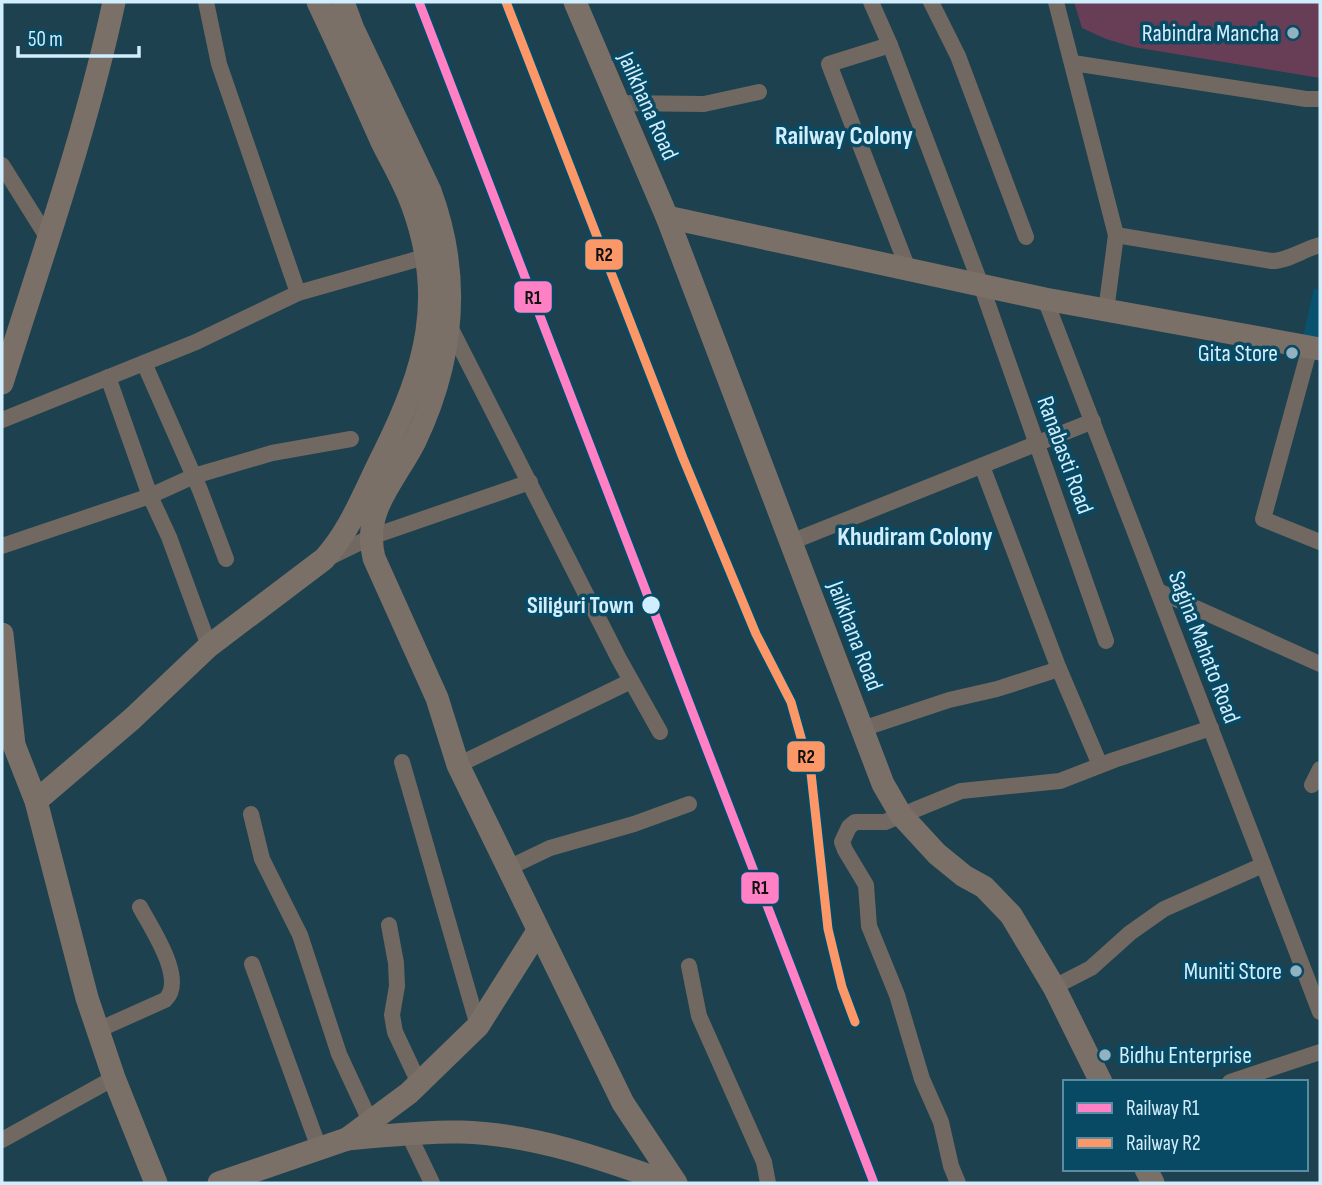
<svg xmlns="http://www.w3.org/2000/svg" width="1322" height="1185" font-family="'Sofia Sans Condensed',sans-serif">
  <style>
    .built { fill: #08526f }
    .green { fill: #673e55 }
    .lines { fill: none; stroke-linecap: round; stroke-linejoin: round }
    .street { stroke: #716861; stroke-width: 16 }
    .secondary { stroke: #7b7067; stroke-width: 23 }
    .rail-casing { stroke: #727474; stroke-width: 8 }
    .rail { stroke: #084a64; stroke-width: 5; stroke-dasharray: 16; stroke-linecap: butt }
    .rail-1-casing { stroke: #084a64; stroke-width: 14 }
    .rail-2-casing { stroke: #084a64; stroke-width: 14 }
    .rail-1 { stroke: #ff80c5; stroke-width: 9 }
    .rail-2 { stroke: #fc9868; stroke-width: 9 }
    .poi-dot { fill: #92b1c1; stroke: #084a64; stroke-width: 2.5 }
    .stop-dot { fill: #d1eefe; stroke: #084a64; stroke-width: 2.5 }
    .labels { text-anchor: middle; dominant-baseline: central; stroke-width: 7; stroke-linejoin: round; paint-order: stroke }
    .poi-label { font-size: 24px; fill: #d1eefe; stroke: #084a64; text-anchor: end }
    .street-label { font-size: 24px; fill: #d1eefe; stroke: #084a64 }
    .stop-label { font-size: 24px; font-weight: bold; fill: #d1eefe; stroke: #084a64; text-anchor: end }
    .neighbourhood-label { font-size: 26px; font-weight: bold; fill: #d1eefe; stroke: #084a64 }
    .line-badge { stroke: #084a64; stroke-width: 2.5 }
    .pale-badge-label { font-size: 19px; text-anchor: middle; font-weight: bold; fill: #111 }
  </style>
  <rect width="100%" height="100%" fill="#1d414f"/>
  <path class="built" d="M1314,288l6,2v51l-17,-4z"/>
  <path class="green" d="M1074,2h246v76l-187,-31 -27,-8 -24,-11z"/>
  <g class="lines">
    <g class="street">
      <path d="M206,2l13,62 79,229"/>
      <path d="M871,2l19,43 91,240 125,356"/>
      <path d="M931,2l27,54 68,181"/>
      <path d="M1056,2l60,233 -10,76"/>
      <path d="M890,45l-61,19 79,205"/>
      <path d="M1073,63l233,36h14"/>
      <path d="M617,103l87,1 55,-12"/>
      <path d="M2,165l47,75"/>
      <path d="M1116,235l156,26c16,0 32,-12 48,-16"/>
      <path d="M1045,299l275,713"/>
      <path d="M450,327l169,332 41,73"/>
      <path d="M1310,347l-47,172 57,23"/>
      <path d="M144,363l56,127 26,69"/>
      <path d="M108,377l42,119 19,41 40,109"/>
      <path d="M2,420l194,-78 102,-49 123,-35"/>
      <path d="M982,466l77,203 41,96"/>
      <path d="M791,542l302,-121"/>
      <path d="M2,546l148,-50 44,-20 78,-23 79,-14"/>
      <path d="M330,557l41,-20 159,-55"/>
      <path d="M1158,591l162,73"/>
      <path d="M862,729l87,-29 48,-11 62,-20"/>
      <path d="M402,762l76,264"/>
      <path d="M458,765l173,-84"/>
      <path d="M1312,785l8,-16"/>
      <path d="M251,814l11,45 38,76 39,119 31,67"/>
      <path d="M508,868l42,-20 84,-24 55,-20"/>
      <path d="M389,925l7,38 1,23 -5,29 3,17 24,51"/>
      <path d="M252,964l67,184"/>
      <path d="M689,966l10,50 65,146 4,21"/>
      <path d="M1054,987l37,-19 39,-35 34,-24 99,-44"/>
      <path d="M98,1030l67,-30c22,-20 -14,-72 -25,-93"/>
      <path d="M1230,1082l90,-30"/>
      <path d="M409,1135l23,48"/>
      <path d="M2,1140l112,-62"/>
      <path d="M958,1183l-7,-17 -10,-44 -19,-43 -25,-84 -28,-69 -3,-41 -21,-35 -3,-8 7,-15 6,-5h30l76,-31 99,-10 54,-21 97,-32"/>
    </g>
    <g class="secondary">
      <path d="M343,2l10,27 77,162c32,86 24,168 -15,250 -20,40 -53,69 -41,117l63,140 21,67 165,338 53,80"/>
      <path d="M575,2l92,215 216,567 18,31 36,39 27,22 20,11 27,28 43,72 47,95"/>
      <path d="M667,217l378,82 275,50"/>
      <path d="M2,383c40,-127 84,-251 112,-381"/>
      <path d="M2,634l12,111 22,56 51,197 27,80 42,105"/>
      <path d="M36,801l96,-82 77,-73 115,-87c27,-29 42,-71 60,-106 42,-85 63,-155 28,-249 -8,-22 -20,-42 -30,-62 -21,-47 -42,-94 -64,-140"/>
      <path d="M347,1139c37,-3 76,-8 114,-7 72,2 142,27 209,51"/>
      <path d="M1146,1169l7,14"/>
      <path d="M219,1183l128,-44 62,-46 69,-67 60,-95"/>
    </g>
    <g class="rail-casing">
      <path id="rail" d="M419,2l455,1181"/>
    </g>
    <use href="#rail" class="rail"/>
    <g class="rail-1-casing">
      <path id="rail-1" d="M419,2l455,1181"/>
    </g>
    <g class="rail-2-casing">
      <path id="rail-2" d="M506,2l177,456 73,176 35,68 20,71 17,156 14,58 13,35"/>
    </g>
    <use href="#rail-1" class="rail-1"/>
    <use href="#rail-2" class="rail-2"/>
  </g>
  <g class="poi-dot">
    <circle cx="1293" cy="33" r="7"/>
    <circle cx="1292" cy="353" r="7"/>
    <circle cx="1296" cy="971" r="7"/>
    <circle cx="1105" cy="1055" r="7"/>
  </g>
  <circle class="stop-dot" cx="651" cy="605" r="10"/>
  <g class="labels">
    <g class="poi-label">
      <text x="1279" y="33">Rabindra Mancha</text>
      <text x="1278" y="353">Gita Store</text>
      <text x="1282" y="971">Muniti Store</text>
      <text x="1119" y="1055" text-anchor="start">Bidhu Enterprise</text>
    </g>
    <g class="street-label">
      <text transform="translate(648 106) rotate(66)">Jailkhana Road</text>
      <text transform="translate(1065 455) rotate(70)">Ranabasti Road</text>
      <text transform="translate(855 636) rotate(69)">Jailkhana Road</text>
      <text transform="translate(1204 647) rotate(69)">Sagina Mahato Road</text>
    </g>
    <g class="stop-label">
      <text x="634" y="605">Siliguri Town</text>
    </g>
    <g class="neighbourhood-label">
      <text x="844" y="136">Railway Colony</text>
      <text x="915" y="537">Khudiram Colony</text>
    </g>
  </g>
  <g class="line-badge">
    <rect x="584" y="238" width="40" height="33" rx="7" fill="#fc9868"/>
    <rect x="513" y="280" width="40" height="34" rx="7" fill="#ff80c5"/>
    <rect x="786" y="740" width="40" height="33" rx="7" fill="#fc9868"/>
    <rect x="740" y="871" width="40" height="34" rx="7" fill="#ff80c5"/>
  </g>
  <g class="pale-badge-label">
    <text x="604" y="261">R2</text>
    <text x="533" y="304">R1</text>
    <text x="806" y="763">R2</text>
    <text x="760" y="894">R1</text>
  </g>
  <rect width="1322" height="1185" fill="none" stroke="#d1eefe" stroke-width="7"/>
  <rect x="1063" y="1080" width="245" height="91" fill="#084a64" stroke="#588ca2" stroke-width="2"/>
  <rect x="1077" y="1103" width="35" height="10" fill="#ff80c5" stroke="#588ca2" stroke-width="2"/>
  <text x="1126" y="1115" font-size="21" fill="#d1eefe">Railway R1</text>
  <rect x="1077" y="1138" width="35" height="10" fill="#fc9868" stroke="#588ca2" stroke-width="2"/>
  <text x="1126" y="1150" font-size="21" fill="#d1eefe">Railway R2</text>
  <path d="M18 46v10h121v-10" fill="none" stroke="#d1eefe" stroke-width="3.5"/>
  <text x="28" y="46" font-size="21" fill="#d1eefe" stroke="#084a64" stroke-width="5" paint-order="stroke">50 m</text>
</svg>
